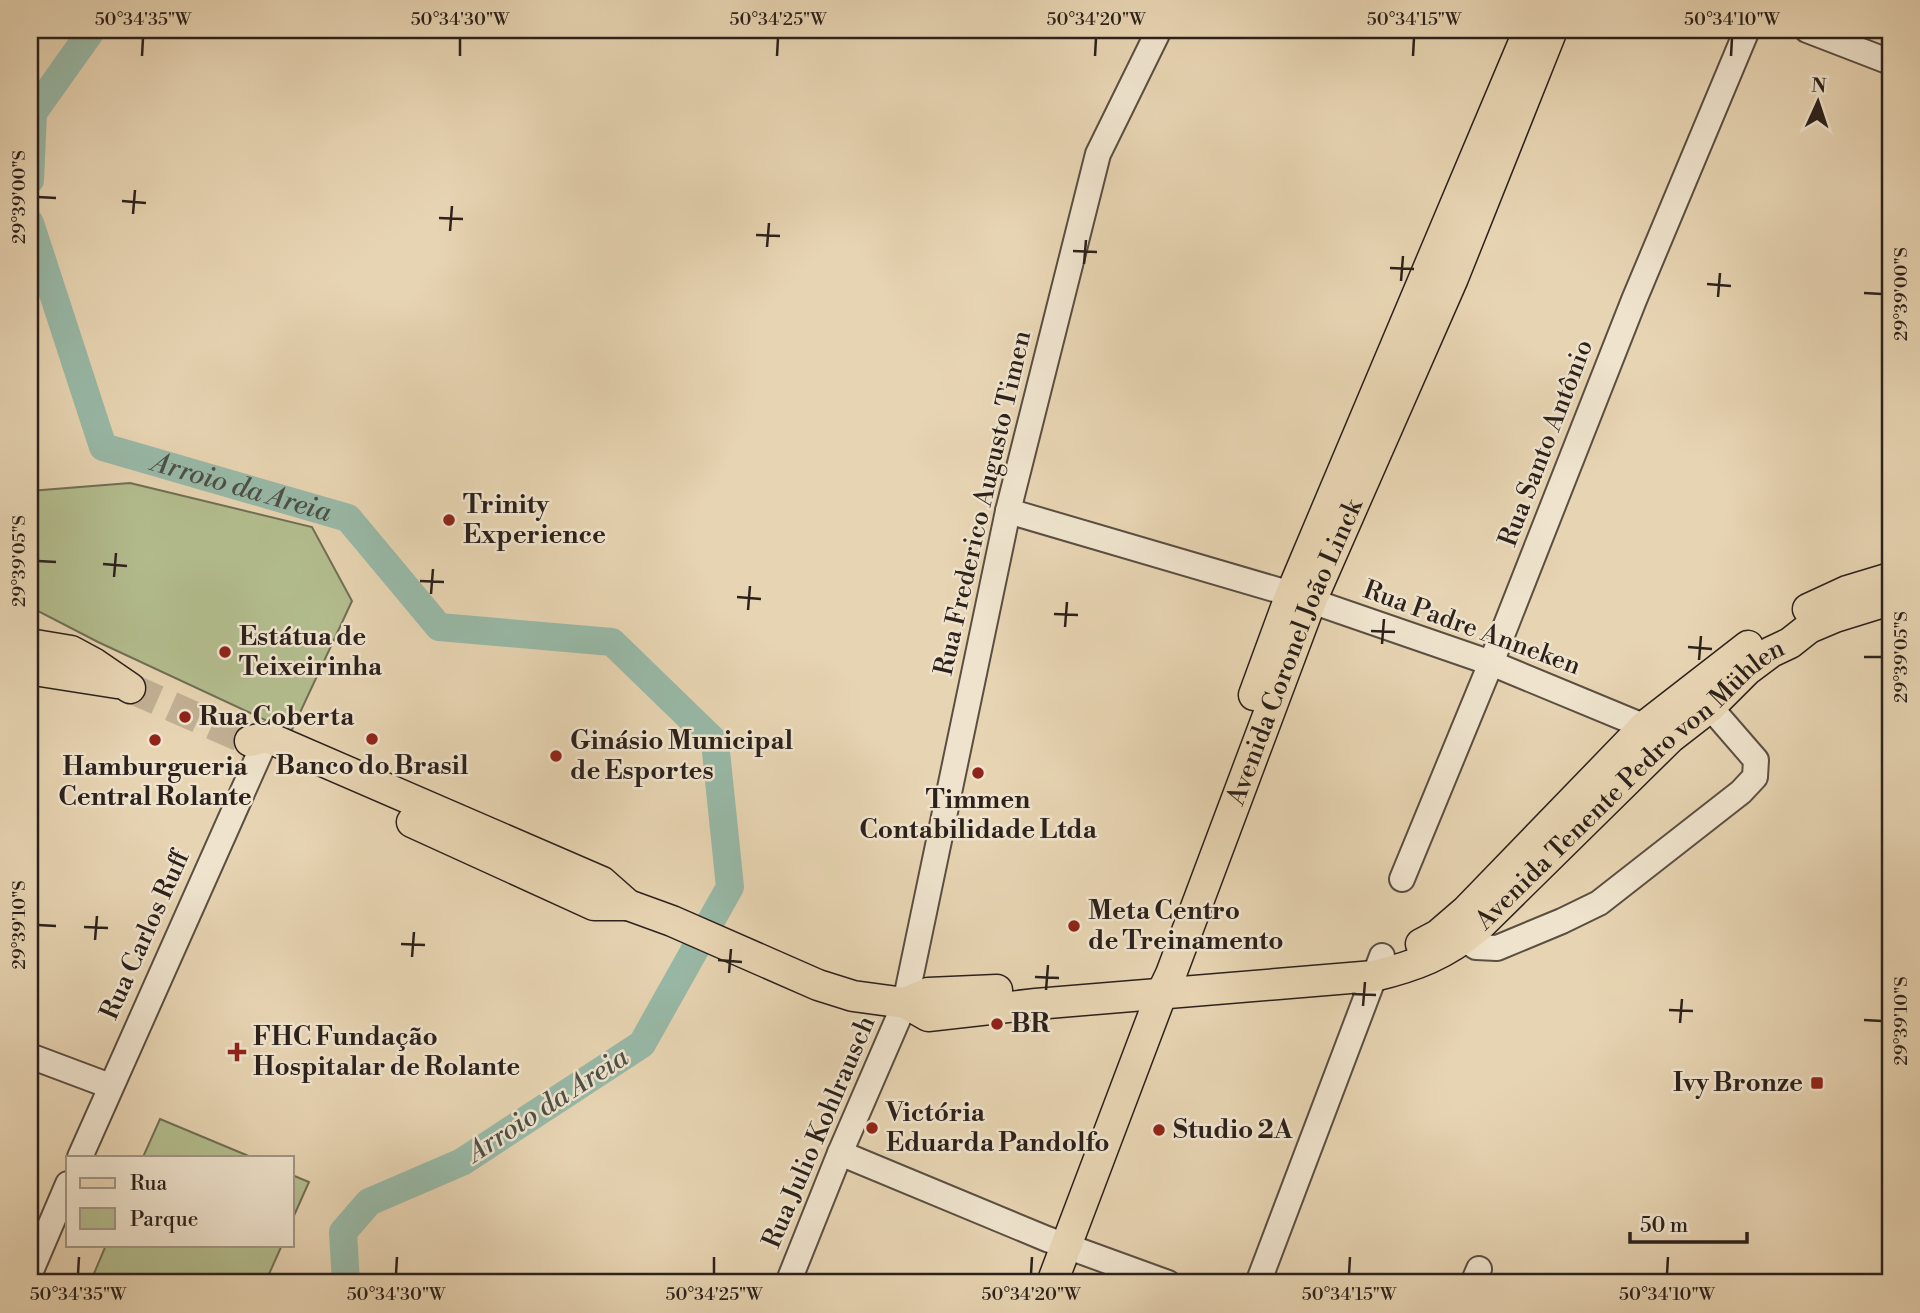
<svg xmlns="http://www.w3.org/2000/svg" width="1920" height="1313" font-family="'Libre Bodoni',serif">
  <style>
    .green { fill: #b3bd8e; stroke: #706f55; stroke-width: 2 }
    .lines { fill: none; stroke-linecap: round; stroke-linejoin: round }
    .river { stroke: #98b9a7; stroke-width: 28 }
    .major-tunnel { stroke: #c2b094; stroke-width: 30; stroke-dasharray: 30 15; stroke-linecap: butt }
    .minor-casing { stroke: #5b4e42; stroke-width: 28 }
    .major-casing { stroke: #2c211c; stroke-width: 33 }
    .minor { stroke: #efe3cd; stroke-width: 24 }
    .major { stroke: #e7d4b2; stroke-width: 30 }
    .ticks { fill: none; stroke: #2c211c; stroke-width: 2.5 }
    .poi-dot { fill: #8f2418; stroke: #efe3cd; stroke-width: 2.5 }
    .labels { text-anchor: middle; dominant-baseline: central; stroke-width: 5; stroke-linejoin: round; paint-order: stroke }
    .street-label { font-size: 26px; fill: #2c211c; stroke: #efe3cd }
    .poi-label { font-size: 26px; font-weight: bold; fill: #2c211c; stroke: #efe3cd; text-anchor: start }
    .water-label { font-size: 28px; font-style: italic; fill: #4c4f46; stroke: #efe3cd }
    .neatline { fill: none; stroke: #2c211c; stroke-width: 2.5 }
    .ticks-label { font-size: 18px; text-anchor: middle; fill: #2c211c }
  </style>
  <rect width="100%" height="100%" fill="#e7d4b2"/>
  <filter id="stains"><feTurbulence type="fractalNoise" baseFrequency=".00286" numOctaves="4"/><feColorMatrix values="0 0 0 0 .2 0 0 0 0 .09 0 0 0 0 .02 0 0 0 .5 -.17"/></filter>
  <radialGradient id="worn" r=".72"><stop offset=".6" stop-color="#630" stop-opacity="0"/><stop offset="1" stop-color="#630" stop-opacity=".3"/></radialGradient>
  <g class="green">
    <path d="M130,483l182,44 40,74 -61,131 -193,-90 -68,-35v-116z"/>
    <path d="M160,1119l91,38h-108z"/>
    <path d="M292,1175l17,7 -17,38z"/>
    <path d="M106,1245h176l-17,38h-175z"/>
  </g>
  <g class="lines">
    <g class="river">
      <path d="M30,180l3,-67 59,-83"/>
      <path id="s1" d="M30,223l73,224 245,71 91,109 173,15 103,100 15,145 -88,157 -180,118 -93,40 -26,30 3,51"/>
    </g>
    <path class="major-tunnel" d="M130,688l115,51"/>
    <g class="minor-casing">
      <g id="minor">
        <path d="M1807,30l83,32"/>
        <path d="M1008,511l283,83 200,69 169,70"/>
        <path d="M1402,879l89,-216 143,-363 113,-270"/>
        <path d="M1455,925l9,14 12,8 21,1 65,-27 37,-18 142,-111 14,-15 1,-17 -46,-53"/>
        <path d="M30,1056l80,30"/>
        <path d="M840,1153l207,86 121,44"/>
        <path d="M80,1157l187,-420"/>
        <path d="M30,1273l38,-89"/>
        <path d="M788,1283l52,-130 65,-150 103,-492 90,-357 61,-124"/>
        <path d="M1258,1283l124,-327"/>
        <path d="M1473,1283l6,-14"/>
      </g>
    </g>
    <g class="major-casing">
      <g id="major">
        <path d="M1808,609l39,-18 43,-13"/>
        <path d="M35,645l36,6 24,13 35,24"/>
        <path d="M34,670l83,13"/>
        <path d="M1254,695l37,-101 238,-564"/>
        <path id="s2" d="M250,741l17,-4 335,145 26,23 44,16 146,64 35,11 52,7 23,13 108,-12 338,-28c41,-10 71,-21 104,-49l192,-189 40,-31 37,-37 24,-18 19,-9 19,-15 26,-11 55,-17"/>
        <path d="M412,822l182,83h34"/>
        <path d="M1421,944l17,-9 29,-25 178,-184 103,-80"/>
        <path d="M905,1003l23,-10 69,-3"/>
        <path id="s3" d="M1052,1283l109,-288 10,-21 140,-373 142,-323 99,-248"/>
      </g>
    </g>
    <use href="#minor" class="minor"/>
    <use href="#major" class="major"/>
  </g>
  <path class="ticks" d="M142,56l1,-18M460,56v-18M777,56l1,-18M1095,56l1,-18M1413,56l1,-18M1731,56l1,-18M38,197l18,1M122,201l24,2M133,214l2,-24M439,218l24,1M450,231l2,-25M756,235l24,1M767,247l2,-24M1073,251l24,1M1084,264l2,-24M1390,268l24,1M1401,281l2,-25M1707,284l24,2M1864,293l18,1M1718,297l2,-24M38,561l18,1M103,564l24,2M114,577l2,-24M420,581l24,1M431,594l2,-25M737,597l24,2M748,610l2,-24M1054,614l24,1M1065,627l2,-25M1371,631l24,1M1382,644l2,-25M1688,647l24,2M1864,657h18M1699,660l2,-24M38,925l18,1M84,927l24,1M95,940l2,-24M401,944l24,1M412,957l2,-25M718,960l24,2M729,973l2,-24M1035,977l24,1M1046,990l2,-25M1352,994l24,1M1363,1006l2,-24M1669,1010l24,1M1864,1020l18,1M1680,1023l2,-24M78,1274l1,-17M396,1274l1,-17M714,1274v-17M1031,1274l1,-17M1349,1274l1,-17M1667,1274l1,-17"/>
  <g class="poi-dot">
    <circle cx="449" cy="520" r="7"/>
    <circle cx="225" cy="652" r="7"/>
    <circle cx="185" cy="717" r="7"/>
    <circle cx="372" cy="739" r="7"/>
    <circle cx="155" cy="740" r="7"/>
    <circle cx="556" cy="756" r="7"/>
    <circle cx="978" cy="773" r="7"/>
    <circle cx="1074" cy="926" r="7"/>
    <circle cx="997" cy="1024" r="7"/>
    <path d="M233.5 1041.5h7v7h7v7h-7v7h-7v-7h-7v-7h7z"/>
    <rect x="1810" y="1076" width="14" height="14" rx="3.5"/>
    <circle cx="872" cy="1128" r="7"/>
    <circle cx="1159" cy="1130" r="7"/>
  </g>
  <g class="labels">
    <g class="street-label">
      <text transform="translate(1546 443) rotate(-69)">Rua Santo Antônio</text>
      <text transform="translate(983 503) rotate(-77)">Rua Frederico Augusto Timen</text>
      <text transform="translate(1472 628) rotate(20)">Rua Padre Anneken</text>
      <text stroke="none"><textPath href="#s3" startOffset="676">Avenida Coronel João Linck</textPath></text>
      <text stroke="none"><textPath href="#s2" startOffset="1512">Avenida Tenente Pedro von Mühlen</textPath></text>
      <text transform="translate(145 935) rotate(-66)">Rua Carlos Ruff</text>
      <text transform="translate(819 1132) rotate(-67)">Rua Julio Kohlrausch</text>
    </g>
    <g class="poi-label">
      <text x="463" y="505">Trinity<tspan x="463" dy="30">Experience</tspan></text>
      <text x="239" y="637">Estátua de<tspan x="239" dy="30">Teixeirinha</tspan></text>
      <text x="199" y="717">Rua Coberta</text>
      <text x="570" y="741">Ginásio Municipal<tspan x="570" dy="30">de Esportes</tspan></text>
      <text x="372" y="766" text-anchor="middle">Banco do Brasil</text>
      <text x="155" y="767" text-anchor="middle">Hamburgueria<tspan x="155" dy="30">Central Rolante</tspan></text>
      <text x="978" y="800" text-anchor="middle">Timmen<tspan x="978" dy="30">Contabilidade Ltda</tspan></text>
      <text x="1088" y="911">Meta Centro<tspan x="1088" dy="30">de Treinamento</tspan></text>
      <text x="1011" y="1024">BR</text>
      <text x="253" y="1037">FHC Fundação<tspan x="253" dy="30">Hospitalar de Rolante</tspan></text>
      <text x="1803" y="1083" text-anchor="end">Ivy Bronze</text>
      <text x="886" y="1113">Victória<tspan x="886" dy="30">Eduarda Pandolfo</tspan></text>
      <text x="1173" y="1130">Studio 2A</text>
    </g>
    <g class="water-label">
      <text stroke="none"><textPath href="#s1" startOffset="380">Arroio da Areia</textPath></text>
      <text transform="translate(548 1105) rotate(-33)">Arroio da Areia</text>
    </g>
  </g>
  <rect width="1920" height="1313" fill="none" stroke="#e7d4b2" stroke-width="77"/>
  <rect x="66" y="1156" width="228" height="91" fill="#efe3cd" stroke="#a19586" stroke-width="2"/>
  <rect x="80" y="1178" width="35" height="10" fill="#e7d4b2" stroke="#a19586" stroke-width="2"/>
  <text x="130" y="1190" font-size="21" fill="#2c211c">Rua</text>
  <rect x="80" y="1208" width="35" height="21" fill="#b3bd8e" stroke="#a19586" stroke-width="2"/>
  <text x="130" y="1226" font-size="21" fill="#2c211c">Parque</text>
  <g transform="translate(1818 102) rotate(3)" stroke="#efe3cd" stroke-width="5" paint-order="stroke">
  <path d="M0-5L12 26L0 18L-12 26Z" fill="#2c211c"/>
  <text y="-10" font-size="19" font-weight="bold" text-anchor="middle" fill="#2c211c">N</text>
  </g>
  <path d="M1630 1232v10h117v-10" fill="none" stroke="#2c211c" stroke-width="3.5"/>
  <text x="1640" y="1232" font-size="21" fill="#2c211c" stroke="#efe3cd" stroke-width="5" paint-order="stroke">50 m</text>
  <rect x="38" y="38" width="1844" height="1236" class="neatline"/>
  <g class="ticks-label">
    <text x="143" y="25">50°34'35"W</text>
    <text x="460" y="25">50°34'30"W</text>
    <text x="778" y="25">50°34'25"W</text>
    <text x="1096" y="25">50°34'20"W</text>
    <text x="1414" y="25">50°34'15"W</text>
    <text x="1732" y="25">50°34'10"W</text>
    <text transform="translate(19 197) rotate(-90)" y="6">29°39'00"S</text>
    <text transform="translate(1901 294) rotate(-90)" y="6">29°39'00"S</text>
    <text transform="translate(19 561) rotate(-90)" y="6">29°39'05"S</text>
    <text transform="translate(1901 657) rotate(-90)" y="6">29°39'05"S</text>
    <text transform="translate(19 925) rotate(-90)" y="6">29°39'10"S</text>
    <text transform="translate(1901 1021) rotate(-90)" y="6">29°39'10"S</text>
    <text x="78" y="1300">50°34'35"W</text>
    <text x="396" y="1300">50°34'30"W</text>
    <text x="714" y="1300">50°34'25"W</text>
    <text x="1031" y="1300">50°34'20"W</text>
    <text x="1349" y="1300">50°34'15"W</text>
    <text x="1667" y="1300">50°34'10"W</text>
  </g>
  <rect width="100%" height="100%" filter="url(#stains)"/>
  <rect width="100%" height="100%" fill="url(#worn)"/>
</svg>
